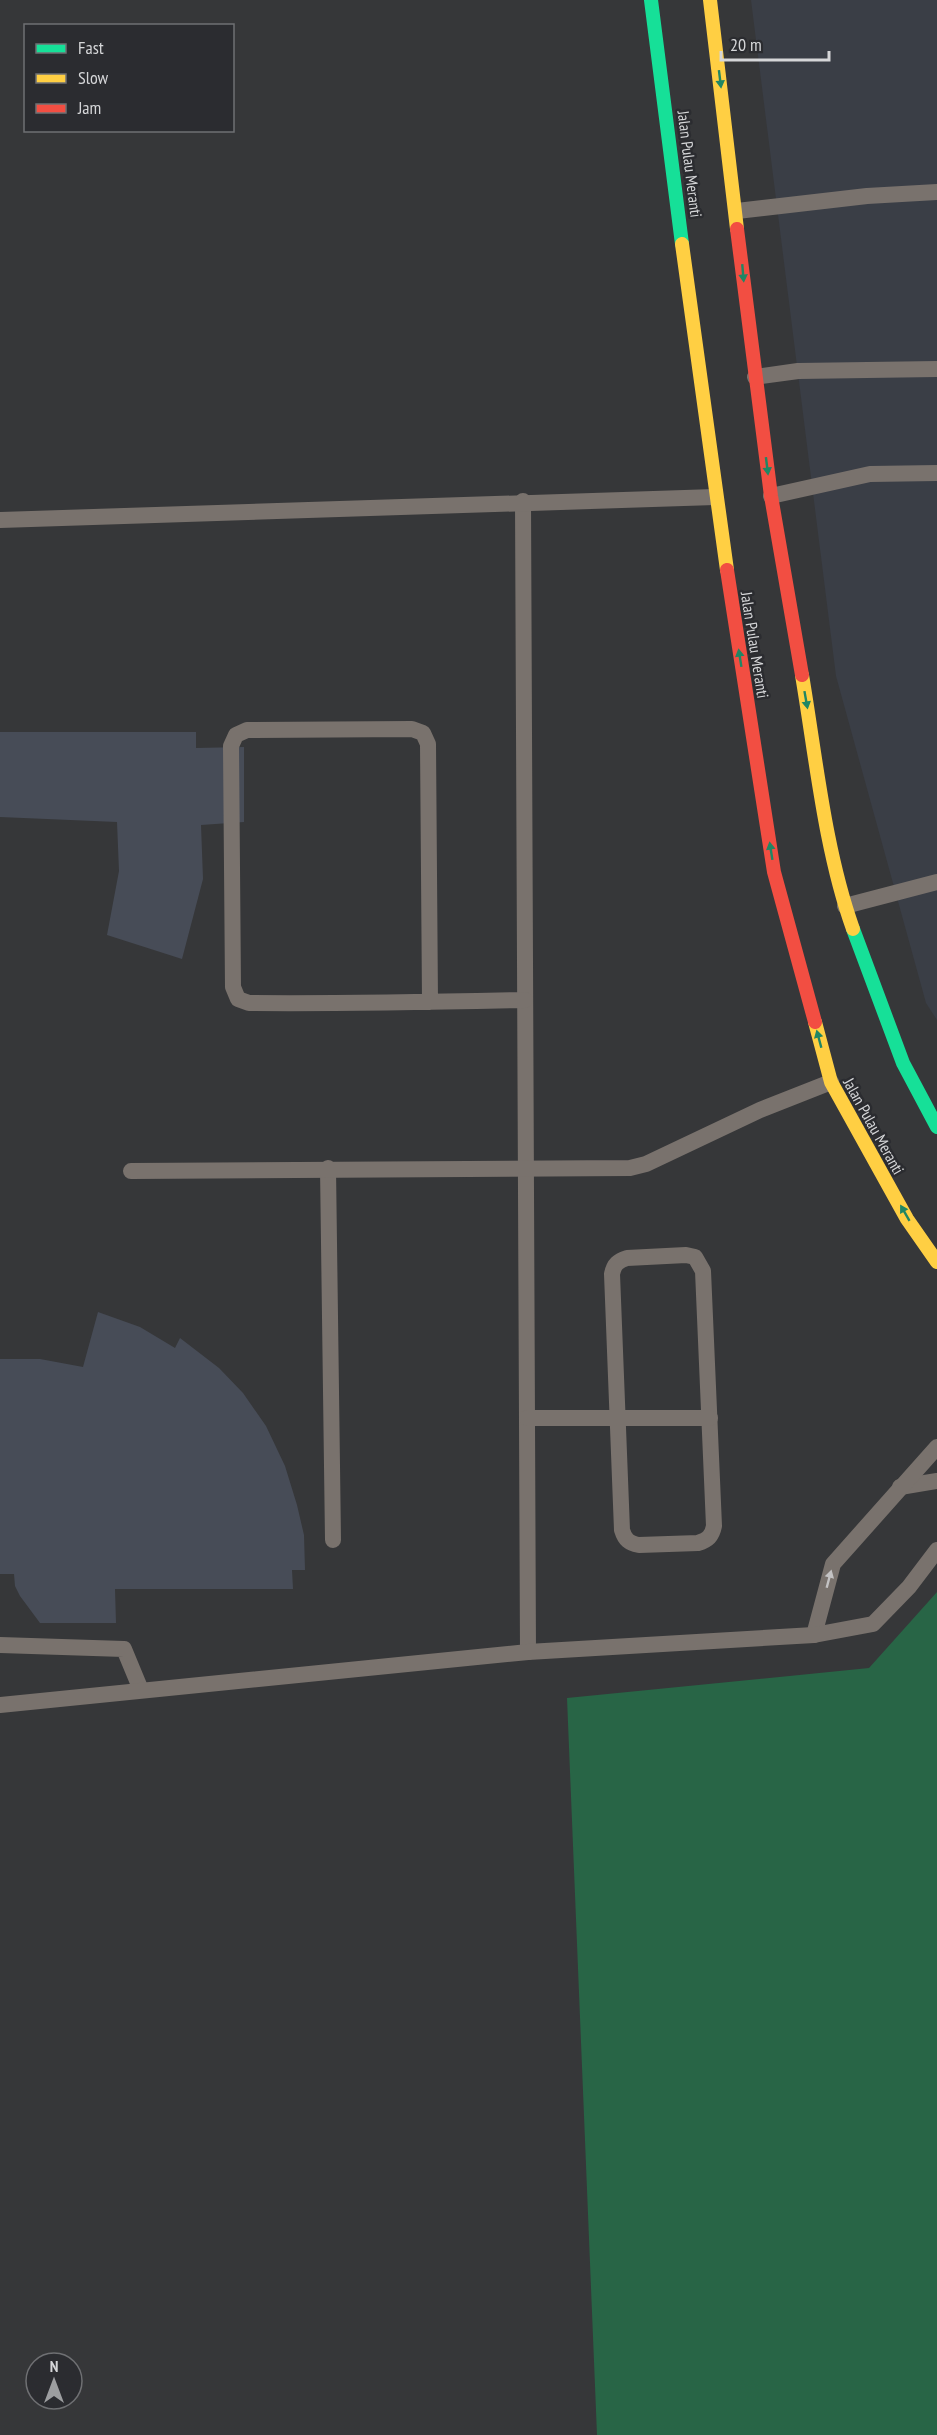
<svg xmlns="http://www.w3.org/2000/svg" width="937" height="2435" font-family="'PT Sans Narrow',sans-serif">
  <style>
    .built { fill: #3a3e46 }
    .green { fill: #286546 }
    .building { fill: #474c57 }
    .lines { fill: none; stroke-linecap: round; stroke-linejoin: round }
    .lane { stroke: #79726d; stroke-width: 16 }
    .fast { stroke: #16e098; stroke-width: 14 }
    .slow { stroke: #ffcf43; stroke-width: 14 }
    .jam { stroke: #f24e42; stroke-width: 14 }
    .oneway { fill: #208664 }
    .oneway2 { fill: #c3c2c3 }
    .labels { text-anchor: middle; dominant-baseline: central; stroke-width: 5; stroke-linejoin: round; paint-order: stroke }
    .street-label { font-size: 16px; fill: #d5d6d8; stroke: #2b2c30 }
  </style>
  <rect width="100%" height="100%" fill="#363739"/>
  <path class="built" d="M751,0h186v1020l-11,-17 -90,-327z"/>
  <path class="green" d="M937,1592v843h-340l-30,-737 302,-30z"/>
  <g class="building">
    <path d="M0,732h196v16l48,-1v75l-43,3 2,54 -21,80 -75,-24 12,-64 -2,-49 -117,-5z"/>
    <path d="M98,1312l42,15 35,21 5,-10 39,30 24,25 23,33 19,40 12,39 7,30 1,35h-13l1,19h-178l1,34h-76l-20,-27 -5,-10 -1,-12h-14v-215h40l43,8z"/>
  </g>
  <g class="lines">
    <g class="lane">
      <path d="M737,211l130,-15 70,-4"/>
      <path d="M755,377l43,-6 139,-2"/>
      <path d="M771,496l99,-22 67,-1"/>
      <path d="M523,501l5,1151"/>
      <path d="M0,520l715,-23"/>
      <path d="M845,906l92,-24"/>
      <path d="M430,1002l-2,-258 -5,-11 -11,-4 -165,1 -11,5 -5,11 2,241 5,12 11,4c92,1 184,-1 276,-3"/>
      <path d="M328,1168l5,372"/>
      <path d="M131,1171l499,-3 16,-4 114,-54 71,-28"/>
      <path d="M686,1255l9,2 8,14 11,255c-2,10 -6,14 -16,17l-59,2c-10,-2 -14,-5 -17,-15l-10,-256c2,-10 6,-13 15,-16z"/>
      <path d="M527,1418h183"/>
      <path d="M900,1487l37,-6"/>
      <path d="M814,1635l19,-71 104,-117"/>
      <path d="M0,1645l124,4 17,41"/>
      <path d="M0,1705l528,-53 286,-17 59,-11 36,-37 28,-37"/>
    </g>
    <g class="fast">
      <path d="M651,0l31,244"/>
      <path d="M853,929l50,134 34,64"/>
    </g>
    <g class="slow">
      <path d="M710,0l27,229"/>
      <path d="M682,244l45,326"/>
      <path d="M802,675c14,83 23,176 51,254"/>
      <path d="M815,1022l16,60 76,137 30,43"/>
    </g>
    <g class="jam">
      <path d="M737,229l34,267 31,179"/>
      <path d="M727,570l47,302 41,150"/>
    </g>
  </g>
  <defs><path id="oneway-solid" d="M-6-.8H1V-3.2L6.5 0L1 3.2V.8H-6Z" transform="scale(1.5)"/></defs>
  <g class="oneway">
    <use href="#oneway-solid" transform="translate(720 79) rotate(83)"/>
    <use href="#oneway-solid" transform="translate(743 273) rotate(85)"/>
    <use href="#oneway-solid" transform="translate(767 466) rotate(83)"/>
    <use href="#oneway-solid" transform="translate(740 658) rotate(-99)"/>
    <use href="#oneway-solid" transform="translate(806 700) rotate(80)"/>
    <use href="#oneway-solid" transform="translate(771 851) rotate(-99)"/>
    <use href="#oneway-solid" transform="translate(819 1039) rotate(-105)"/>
    <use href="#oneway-solid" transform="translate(905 1213) rotate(-120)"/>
  </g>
  <use class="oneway2" href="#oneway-solid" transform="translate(829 1579) rotate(-75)"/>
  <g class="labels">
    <g class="street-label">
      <text transform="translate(690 164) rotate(83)">Jalan Pulau Meranti</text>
      <text transform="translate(755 645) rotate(81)">Jalan Pulau Meranti</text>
      <text transform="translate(874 1126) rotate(61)">Jalan Pulau Meranti</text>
    </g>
  </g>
  <rect x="24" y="24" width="210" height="108" fill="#2b2c30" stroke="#6f7073" stroke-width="1.5"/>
  <rect x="36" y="44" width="30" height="9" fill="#16e098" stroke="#6f7073" stroke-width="1.5"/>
  <text x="78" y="54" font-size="18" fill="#d5d6d8">Fast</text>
  <rect x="36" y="74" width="30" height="9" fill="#ffcf43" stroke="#6f7073" stroke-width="1.5"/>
  <text x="78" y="84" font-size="18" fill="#d5d6d8">Slow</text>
  <rect x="36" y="104" width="30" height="9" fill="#f24e42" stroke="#6f7073" stroke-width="1.5"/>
  <text x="78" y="114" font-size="18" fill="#d5d6d8">Jam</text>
  <g transform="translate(54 2381)"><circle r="28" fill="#2b2c30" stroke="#6f7073" stroke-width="1.5"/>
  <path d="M0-4.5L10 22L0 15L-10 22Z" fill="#9d9ea0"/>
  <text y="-9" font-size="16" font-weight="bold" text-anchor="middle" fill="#d5d6d8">N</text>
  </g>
  <path d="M721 51v9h108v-9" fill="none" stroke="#d5d6d8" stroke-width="3"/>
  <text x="730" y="51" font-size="18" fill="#d5d6d8" stroke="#2b2c30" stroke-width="4.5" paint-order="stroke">20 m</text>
</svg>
